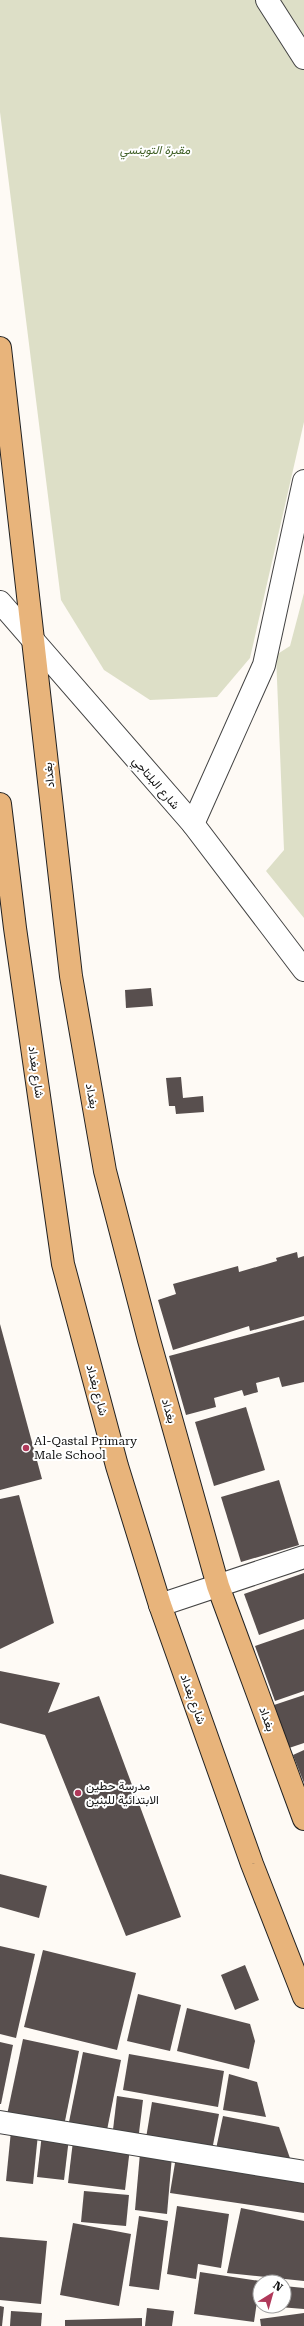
<svg xmlns="http://www.w3.org/2000/svg" width="304" height="2326" font-family="'Roboto Serif',Vazirmatn,serif">
  <style>
    .cemetery { fill: #dddfc7 }
    .building { fill: #584f4e }
    .lines { fill: none; stroke-linecap: round; stroke-linejoin: round }
    .minor-casing { stroke: #434343; stroke-width: 24 }
    .major-casing { stroke: #212121; stroke-width: 24 }
    .minor { stroke: #fff; stroke-width: 22 }
    .major { stroke: #e8b47b; stroke-width: 22 }
    .poi-dot { fill: #b0395a; stroke: #fff; stroke-width: 1.5 }
    .labels { text-anchor: middle; dominant-baseline: central; stroke-width: 4; stroke-linejoin: round; paint-order: stroke }
    .park-label { font-size: 12px; font-style: italic; fill: #416128; stroke: #fff }
    .street-label { font-size: 12px; fill: #101010; stroke: #fff }
    .poi-label { font-size: 12px; fill: #101010; stroke: #fff; text-anchor: start }
  </style>
  <rect width="100%" height="100%" fill="#fefaf5"/>
  <g class="cemetery">
    <path d="M0,0h304v422l-54,236 -33,39 -67,3 -46,-30 -43,-70 -61,-488z"/>
    <path d="M304,593v325l-38,-47 18,-21 -8,-195 14,-9z"/>
  </g>
  <g class="building">
    <path d="M151,988l2,18 -27,2 -1,-18z"/>
    <path d="M181,1077l2,21 20,-2 1,16 -28,2 -1,-8h-6l-3,-28z"/>
    <path d="M297,1252l1,6 6,-2v60l-54,15 -1,-5 -76,24 -15,-50 18,-6 -3,-10 65,-18 1,6 38,-11 -1,-3z"/>
    <path d="M304,1320v62l-22,5 -3,-10 -23,6 2,9 -14,4 -2,-6 -28,8 2,9 -30,8 -17,-59z"/>
    <path d="M0,1324l42,155 -42,11z"/>
    <path d="M246,1407l19,63 -51,16 -19,-64z"/>
    <path d="M279,1480l20,65 -58,17 -20,-65z"/>
    <path d="M19,1495l35,128 -54,26v-150z"/>
    <path d="M304,1573v46l-45,16 -15,-41z"/>
    <path d="M304,1629v62l-29,10 -20,-55z"/>
    <path d="M0,1671l60,12 -12,30 51,-17 82,221 -55,19 -81,-201 -45,-12z"/>
    <path d="M304,1695v48l-15,5 -15,-43z"/>
    <path d="M304,1750v33l-11,-28z"/>
    <path d="M0,1874l47,12 -8,32 -39,-11z"/>
    <path d="M0,1946l35,8 -19,84 -16,-4z"/>
    <path d="M43,1950l93,23 -19,77 -93,-23z"/>
    <path d="M245,1965l14,35 -24,10 -14,-35z"/>
    <path d="M138,1994l43,11 -11,46 -43,-10z"/>
    <path d="M187,2008l63,16 5,17 -6,28 -72,-18z"/>
    <path d="M23,2039l56,12 -15,75 -57,-11z"/>
    <path d="M0,2042l13,3 -12,59h-1z"/>
    <path d="M83,2052l38,8 -15,75 -38,-8z"/>
    <path d="M129,2054l95,17 -6,36 -95,-17z"/>
    <path d="M229,2074l28,8 9,35 -43,-7z"/>
    <path d="M117,2096l26,4 -5,41 -26,-3z"/>
    <path d="M152,2102l67,12 -7,36 -66,-12z"/>
    <path d="M223,2116l56,11 12,34 -75,-12z"/>
    <path d="M11,2131l27,3 -5,50 -27,-3z"/>
    <path d="M42,2134l27,4 -5,42 -27,-3z"/>
    <path d="M73,2141l57,7 -5,42 -57,-7z"/>
    <path d="M140,2153l32,3 -5,58 -32,-4z"/>
    <path d="M176,2157l128,25v31l-134,-20z"/>
    <path d="M84,2191l45,4 -3,31 -45,-4z"/>
    <path d="M177,2206l52,8 -8,54 -23,-4 -2,15 -29,-5z"/>
    <path d="M241,2208l63,13v60l-77,-8z"/>
    <path d="M139,2216l29,5 -9,69 -30,-4z"/>
    <path d="M73,2223l58,11 -12,72 -59,-11z"/>
    <path d="M0,2237l47,4 -6,63 -41,-4z"/>
    <path d="M200,2272l60,9 -6,41 -60,-8z"/>
    <path d="M284,2286l20,2v21l-25,-2 5,-1z"/>
    <path d="M0,2306l4,1 -2,19h-2z"/>
    <path d="M147,2308l27,3 -2,15h-27z"/>
    <path d="M11,2311l31,2 -1,13h-31z"/>
    <path d="M304,2313v13h-43l-1,-7z"/>
    <path d="M142,2318v8h-77v-6z"/>
  </g>
  <g class="lines">
    <g class="minor-casing">
      <g id="minor">
        <path d="M267,0l37,58"/>
        <path d="M0,602l193,222 111,146"/>
        <path d="M193,824l71,-159 40,-184"/>
        <path d="M160,1605l144,-48"/>
        <path d="M0,2122l304,50"/>
      </g>
    </g>
    <g class="major-casing">
      <g id="major">
        <path d="M0,348l71,628 34,195 44,169 69,246 86,233"/>
        <path d="M0,804l15,124 48,336 54,202 43,139 92,259 52,133"/>
      </g>
    </g>
    <use href="#minor" class="minor"/>
    <use href="#major" class="major"/>
  </g>
  <g class="poi-dot">
    <circle cx="26" cy="1448" r="4"/>
    <circle cx="78" cy="1793" r="4"/>
  </g>
  <g class="labels">
    <g class="park-label">
      <text x="155" y="150">مقبرة التوينسي</text>
    </g>
    <g class="street-label">
      <text transform="translate(49 775) rotate(-96)">بغداد</text>
      <text transform="translate(156 783) rotate(49)">شارع البلتاجي</text>
      <text transform="translate(36 1072) rotate(82)">شارع بغداد</text>
      <text transform="translate(92 1096) rotate(80)">بغداد</text>
      <text transform="translate(97 1390) rotate(75)">شارع بغداد</text>
      <text transform="translate(169 1411) rotate(74)">بغداد</text>
      <text transform="translate(193 1699) rotate(70)">شارع بغداد</text>
      <text transform="translate(267 1719) rotate(70)">بغداد</text>
    </g>
    <g class="poi-label">
      <text x="34" y="1441">Al-Qastal Primary<tspan x="34" dy="14">Male School</tspan></text>
      <text x="86" y="1786">مدرسة حطين<tspan x="86" dy="14">الابتدائية للبنين</tspan></text>
    </g>
  </g>
  <g transform="translate(272 2294) rotate(37)"><circle r="19" fill="#ffffff" stroke="#9f9f9f"/>
  <path d="M0-3L7 15L0 10L-7 15Z" fill="#b0395a"/>
  <text y="-6" font-size="11" font-weight="bold" text-anchor="middle" fill="#101010">N</text>
  </g>
</svg>
